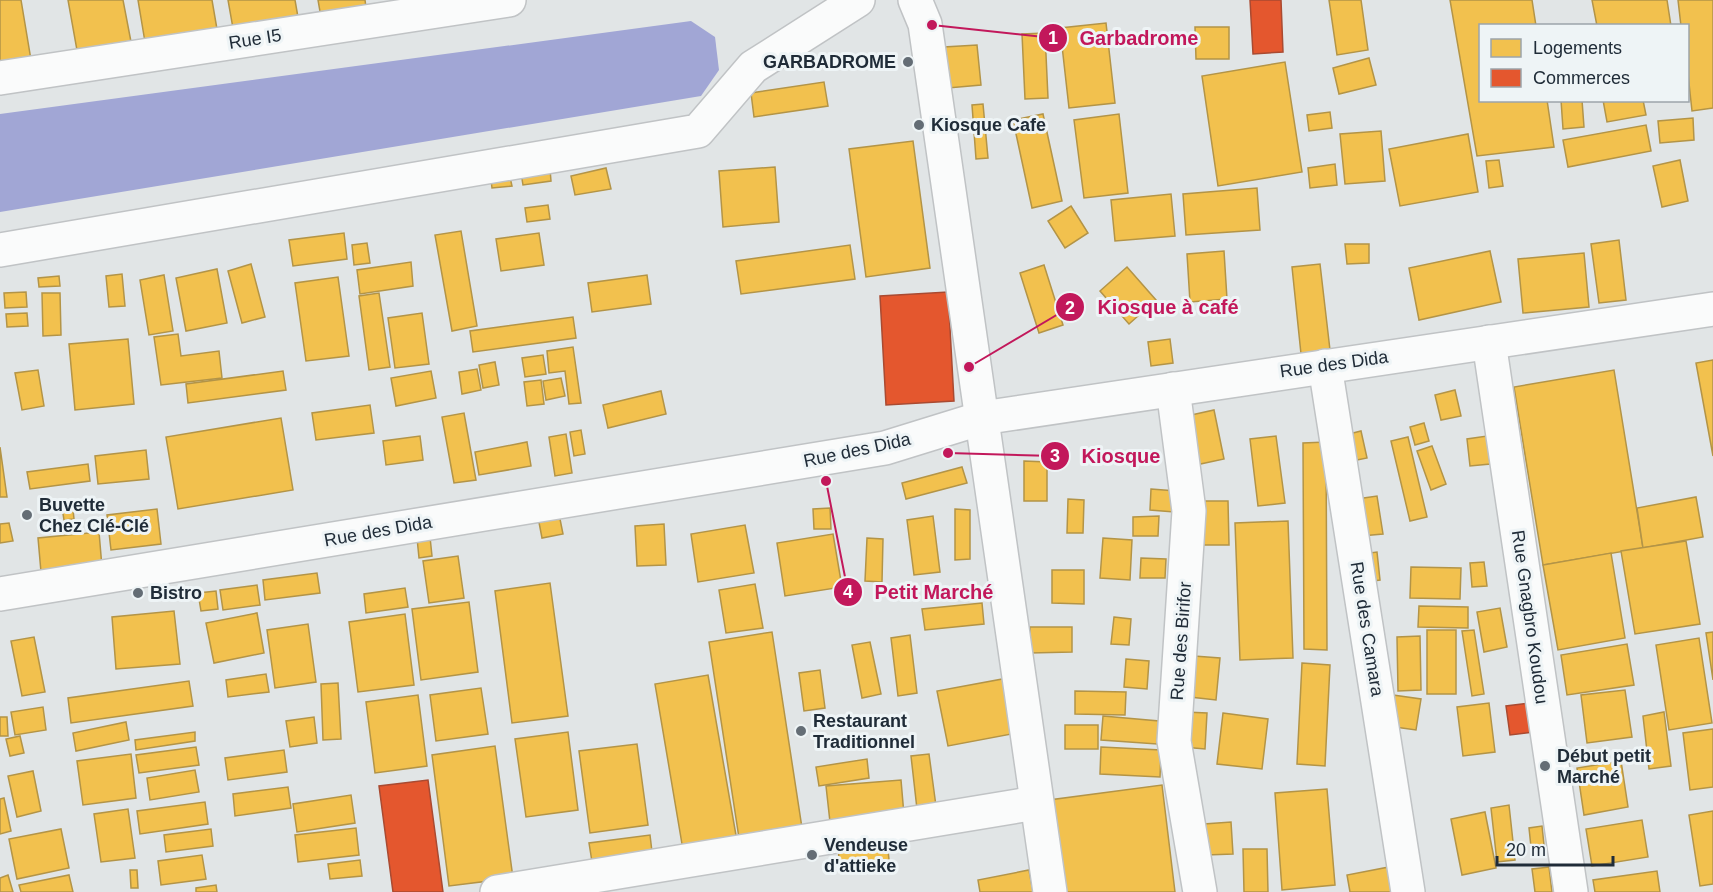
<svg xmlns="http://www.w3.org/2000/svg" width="1713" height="892" font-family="Helvetica,sans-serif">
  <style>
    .water { fill: #a1a6d5 }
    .homes { fill: #f2c14e; stroke: #b39447; stroke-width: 1.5 }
    .shops { fill: #e4572e; stroke: #a94a31; stroke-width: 1.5 }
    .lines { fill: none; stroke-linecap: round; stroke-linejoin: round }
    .minor-casing { stroke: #c0c3c5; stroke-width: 36 }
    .minor { stroke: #fafbfb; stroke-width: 33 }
    .poi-dot { fill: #646d75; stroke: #eef4f6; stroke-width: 2 }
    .labels { text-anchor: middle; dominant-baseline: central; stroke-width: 6; stroke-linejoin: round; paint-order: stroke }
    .street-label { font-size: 18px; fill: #202c38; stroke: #eef4f6 }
    .poi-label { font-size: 18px; font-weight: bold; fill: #202c38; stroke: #eef4f6; text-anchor: start }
    .leader { fill: none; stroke: #c2185b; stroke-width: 2 }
    .callout-dot { fill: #c2185b; stroke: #eef4f6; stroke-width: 2 }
    .mark-label { font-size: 18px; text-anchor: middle; font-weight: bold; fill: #fff }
    .callout-label { font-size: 20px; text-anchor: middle; font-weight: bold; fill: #c2185b; stroke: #eef4f6; stroke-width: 6; stroke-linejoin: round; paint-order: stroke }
  </style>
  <rect width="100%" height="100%" fill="#e1e5e6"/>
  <path class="water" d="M691,21l24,16 4,33 -18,26 -701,116v-98z"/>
  <g class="homes">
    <path d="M0,0h21l10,60 -31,6z"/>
    <path d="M68,0h55l9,47 -54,9z"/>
    <path d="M138,0h74l6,35 -72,13z"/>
    <path d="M228,0h67l4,23 -65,11z"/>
    <path d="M318,0h47l2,15 -45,8z"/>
    <path d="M1329,0h32l7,50 -31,5z"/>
    <path d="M1450,0h82l4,26h-56v74h67l7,47 -77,9z"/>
    <path d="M1592,0h75l4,26h-74z"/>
    <path d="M1678,0h35v108l-21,3 -4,-37v-48h-7z"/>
    <path d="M1106,23l9,80 -46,5 -9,-80z"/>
    <path d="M1195,27h34v32h-33z"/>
    <path d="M1045,33l3,65 -23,1 -3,-65z"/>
    <path d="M977,45l4,40 -33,3 -4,-41z"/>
    <path d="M1369,58l7,27 -37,9 -6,-26z"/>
    <path d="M1285,62l17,110 -84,14 -16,-110z"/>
    <path d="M824,82l4,24 -74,11 -3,-24z"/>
    <path d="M1561,100h21l2,27 -21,2z"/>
    <path d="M1603,100h40l3,15 -39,7z"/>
    <path d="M983,104l5,54 -12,1 -4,-54z"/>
    <path d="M1330,112l2,16 -23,3 -2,-16z"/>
    <path d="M1043,114l19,87 -30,7 -19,-88z"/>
    <path d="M1119,114l9,79 -44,5 -10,-78z"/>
    <path d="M1693,118l1,22 -34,3 -2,-22z"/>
    <path d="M1646,125l5,26 -83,16 -5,-27z"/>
    <path d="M1381,131l4,50 -40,3 -5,-50z"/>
    <path d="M1468,134l10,58 -78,14 -11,-57z"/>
    <path d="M913,141l17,127 -64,9 -17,-128z"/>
    <path d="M1499,160l4,26 -14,2 -3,-27z"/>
    <path d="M1680,160l8,41 -26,6 -9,-41z"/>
    <path d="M1335,164l2,21 -27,3 -2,-20z"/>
    <path d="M775,167l4,55 -56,5 -4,-56z"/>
    <path d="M606,168l5,21 -36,6 -4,-19z"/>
    <path d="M550,169l1,12 -28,4 -2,-12z"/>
    <path d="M510,177l2,9 -20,2 -1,-8z"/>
    <path d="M1257,188l3,42 -74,5 -3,-41z"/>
    <path d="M1171,194l4,42 -60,5 -4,-41z"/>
    <path d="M548,205l2,14 -23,3 -2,-14z"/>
    <path d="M1071,206l17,27 -23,15 -17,-27z"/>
    <path d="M461,231l16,95 -25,5 -17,-96z"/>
    <path d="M344,233l3,26 -54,7 -4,-26z"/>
    <path d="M539,233l5,32 -43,6 -5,-32z"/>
    <path d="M1619,240l7,60 -27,3 -8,-59z"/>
    <path d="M367,243l3,20 -16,2 -2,-20z"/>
    <path d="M1345,244h24v19l-22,1z"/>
    <path d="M850,245l5,34 -114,15 -5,-33z"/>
    <path d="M1224,251l3,48 -37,3 -3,-48z"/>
    <path d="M1490,251l11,51 -82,18 -10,-52z"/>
    <path d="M1584,253l5,54 -66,6 -5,-54z"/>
    <path d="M411,262l2,24 -53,8 -3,-24z"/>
    <path d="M251,264l14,53 -23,6 -14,-52z"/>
    <path d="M1320,264l10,86 -29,4 -9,-87z"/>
    <path d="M1044,265l19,60 -24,8 -19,-60z"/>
    <path d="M1127,267l29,33 -27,24 -29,-33z"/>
    <path d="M217,269l10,54 -41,8 -10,-53z"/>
    <path d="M122,274l3,32 -16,1 -3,-31z"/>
    <path d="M164,275l9,56 -24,4 -9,-55z"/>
    <path d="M647,275l4,29 -59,8 -4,-29z"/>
    <path d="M59,276l1,10 -21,1 -1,-9z"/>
    <path d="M338,277l11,79 -43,5 -11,-78z"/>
    <path d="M26,292l1,15 -22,1 -1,-15z"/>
    <path d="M42,293h18l1,42 -18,1z"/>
    <path d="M379,293l11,74 -21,3 -10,-74z"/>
    <path d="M27,313l1,13 -21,1 -1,-13z"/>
    <path d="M422,313l7,51 -34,4 -7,-50z"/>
    <path d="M573,317l3,21 -103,14 -3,-21z"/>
    <path d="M178,334l3,22 38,-5 3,27 -61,7 -7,-48z"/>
    <path d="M128,339l6,65 -59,6 -6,-66z"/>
    <path d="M1170,339l3,24 -22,3 -3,-24z"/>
    <path d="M573,347l8,56 -12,1 -4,-33 -16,2 -2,-22z"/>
    <path d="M543,355l3,19 -21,3 -3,-19z"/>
    <path d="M1713,360v96l-17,-93z"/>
    <path d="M495,362l4,23 -16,3 -4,-23z"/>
    <path d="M477,369l4,21 -19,4 -3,-22z"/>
    <path d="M38,370l6,36 -22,4 -7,-37z"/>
    <path d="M1614,370l29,178 -100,17 -29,-178z"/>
    <path d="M283,371l3,19 -98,13 -2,-19z"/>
    <path d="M431,371l5,27 -40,8 -5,-28z"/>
    <path d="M561,378l4,18 -19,4 -3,-19z"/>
    <path d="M541,380l3,24 -17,2 -3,-24z"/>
    <path d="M1455,390l6,26 -20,4 -6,-25z"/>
    <path d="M661,391l5,23 -58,14 -5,-23z"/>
    <path d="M370,405l4,28 -58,7 -4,-27z"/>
    <path d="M1214,410l10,49 -33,7 -9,-49z"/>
    <path d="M464,413l12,67 -22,3 -12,-66z"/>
    <path d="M281,418l12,72 -115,19 -12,-72z"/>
    <path d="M1424,423l5,18 -14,4 -5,-18z"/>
    <path d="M581,430l4,24 -11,2 -4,-24z"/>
    <path d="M1361,431l6,27 -20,4 -6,-26z"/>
    <path d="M566,434l6,39 -17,3 -6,-39z"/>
    <path d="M420,436l3,24 -37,5 -3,-24z"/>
    <path d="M1276,436l9,67 -27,3 -8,-67z"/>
    <path d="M1487,436l3,28 -20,2 -3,-27z"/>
    <path d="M1408,437l19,80 -17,4 -19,-80z"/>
    <path d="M527,442l4,24 -52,9 -4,-23z"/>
    <path d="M1326,442l1,208 -23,-1 -1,-206z"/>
    <path d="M1432,446l14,38 -15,6 -14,-39z"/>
    <path d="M0,447l7,50h-7z"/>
    <path d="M146,450l3,29 -51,5 -3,-28z"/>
    <path d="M1024,461l23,1v39h-23z"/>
    <path d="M88,464l2,17 -60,8 -3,-17z"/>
    <path d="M962,467l5,16 -61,16 -4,-16z"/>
    <path d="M1151,489l25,2 -2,21 -24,-2z"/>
    <path d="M1377,496l6,38 -22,2 -4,-37z"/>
    <path d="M1696,497l7,40 -60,11 -6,-40z"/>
    <path d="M1068,499l16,1 -1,33h-16z"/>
    <path d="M72,500l2,19 -10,1 -3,-19z"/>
    <path d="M1195,501h33l1,44h-34z"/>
    <path d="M830,508l1,21h-17l-1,-20z"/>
    <path d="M157,509l4,35 -50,6 -4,-35z"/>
    <path d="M558,509l5,25 -21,4 -5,-26z"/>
    <path d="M955,509l15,1v49l-15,1z"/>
    <path d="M933,516l7,56 -26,3 -7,-55z"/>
    <path d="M1159,516l-1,20h-25v-19z"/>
    <path d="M1288,521l5,137 -53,2 -5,-137z"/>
    <path d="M9,523l4,18 -13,2v-19z"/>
    <path d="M664,524l2,41 -29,1 -2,-40z"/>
    <path d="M745,525l9,48 -56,9 -7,-48z"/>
    <path d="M99,532l3,35 -61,5 -3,-34z"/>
    <path d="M833,534l9,53 -57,9 -8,-53z"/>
    <path d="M430,537l2,19 -13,2 -2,-20z"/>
    <path d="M867,538l16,1 -1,43 -17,-1z"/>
    <path d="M1103,538l29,2 -2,40 -30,-2z"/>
    <path d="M1686,541l14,83 -65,10 -14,-83z"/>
    <path d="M1377,552l3,28 -14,2 -3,-28z"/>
    <path d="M1611,553l14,85 -67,12 -15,-85z"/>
    <path d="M458,556l6,42 -35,5 -6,-42z"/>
    <path d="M1141,558l25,1 -1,19h-25z"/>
    <path d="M1484,562l3,24 -15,1 -2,-24z"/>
    <path d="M1411,567l50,1 -1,31 -50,-1z"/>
    <path d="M1052,570h32v34l-32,-1z"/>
    <path d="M317,573l3,20 -55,7 -2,-20z"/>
    <path d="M550,583l18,133 -56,7 -17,-132z"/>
    <path d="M755,584l8,44 -37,5 -7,-43z"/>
    <path d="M257,585l3,20 -37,5 -3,-20z"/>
    <path d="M405,588l3,19 -42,6 -2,-19z"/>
    <path d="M216,591l2,18 -17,2 -3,-18z"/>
    <path d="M469,602l9,70 -57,8 -9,-71z"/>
    <path d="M982,603l2,21 -59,6 -3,-21z"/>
    <path d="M1419,606l49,1v21l-50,-1z"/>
    <path d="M1500,608l7,39 -23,5 -7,-40z"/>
    <path d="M174,611l6,53 -64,5 -4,-52z"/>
    <path d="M257,613l7,40 -50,10 -8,-40z"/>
    <path d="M405,614l9,71 -56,7 -9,-70z"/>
    <path d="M1114,617l17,2 -2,26 -18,-1z"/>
    <path d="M308,624l8,58 -41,6 -8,-58z"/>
    <path d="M1030,627h42v25l-42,1z"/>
    <rect x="1427" y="630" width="29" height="64"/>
    <path d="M1474,630l10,64 -12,2 -10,-65z"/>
    <path d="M772,632l30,196 -63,10 -30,-196z"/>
    <path d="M1713,632v48l-7,-47z"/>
    <path d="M910,635l7,58 -19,3 -7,-58z"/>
    <path d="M1420,636l1,54 -23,1 -1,-54z"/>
    <path d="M34,637l11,55 -23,4 -11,-55z"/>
    <path d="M1699,638l13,85 -43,7 -13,-85z"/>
    <path d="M870,642l11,52 -19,4 -10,-53z"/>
    <path d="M1627,644l7,41 -67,10 -6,-40z"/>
    <path d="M1194,656l26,2 -4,42 -26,-3z"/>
    <path d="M1126,659l23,2 -2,28 -23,-2z"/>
    <path d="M1302,663l28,2 -5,101 -28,-2z"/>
    <path d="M820,670l5,38 -21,3 -5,-38z"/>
    <path d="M266,674l3,18 -41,5 -2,-17z"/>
    <path d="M708,675l29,166 -54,9 -28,-166z"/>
    <path d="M1008,678l9,55 -69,13 -11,-55z"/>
    <path d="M189,681l4,25 -122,17 -3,-25z"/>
    <path d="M338,683l3,56 -18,1 -2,-56z"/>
    <path d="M481,688l7,46 -52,7 -6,-46z"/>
    <path d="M1625,690l7,47 -45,6 -6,-48z"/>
    <path d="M1075,691l51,1 -1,23 -50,-1z"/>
    <path d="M418,695l9,71 -52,7 -9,-71z"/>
    <path d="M1393,695l28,4 -5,31 -28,-4z"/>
    <path d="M1489,703l6,49 -32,4 -6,-49z"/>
    <path d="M43,707l3,23 -31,5 -4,-23z"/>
    <path d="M1185,712l22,1 -2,36 -22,-2z"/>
    <path d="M1664,712l7,54 -22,3 -6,-53z"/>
    <path d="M1223,713l45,6 -6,50 -45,-5z"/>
    <path d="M1103,716l56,5 -2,23 -56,-4z"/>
    <path d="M0,717h7l1,19h-8z"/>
    <path d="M314,717l3,26 -27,4 -4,-26z"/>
    <path d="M126,722l3,18 -53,11 -3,-18z"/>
    <rect x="1065" y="725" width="33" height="24"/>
    <path d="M1713,729v58l-23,3 -7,-57z"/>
    <path d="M195,732v9l-59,9 -1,-10z"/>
    <path d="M568,732l10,78 -52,7 -11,-78z"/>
    <path d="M20,736l4,17 -14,3 -4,-17z"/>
    <path d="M637,744l11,81 -58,8 -11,-82z"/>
    <path d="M495,746l18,132 -64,8 -17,-131z"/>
    <path d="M196,747l3,18 -60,8 -3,-18z"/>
    <path d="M1101,747l60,3 -1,27 -60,-3z"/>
    <path d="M284,750l3,22 -59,8 -3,-22z"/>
    <path d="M131,754l5,44 -53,7 -6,-44z"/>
    <path d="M929,754l7,52 -19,3 -6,-53z"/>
    <path d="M867,759l2,19 -50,8 -3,-19z"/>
    <path d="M1621,761l7,46 -44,8 -7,-47z"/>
    <path d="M195,770l4,22 -49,8 -3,-22z"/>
    <path d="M33,771l8,40 -24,6 -9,-41z"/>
    <path d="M901,780l3,35 -74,7 -4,-36z"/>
    <path d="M1162,785l13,107h-115l-11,-92z"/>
    <path d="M288,787l3,21 -56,8 -2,-22z"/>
    <path d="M1327,789l8,96 -53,5 -7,-97z"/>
    <path d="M351,795l4,28 -58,9 -4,-28z"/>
    <path d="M4,798l7,33 -11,3v-35z"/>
    <path d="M205,802l3,22 -68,10 -3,-23z"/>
    <path d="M1509,805l6,55 -18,2 -6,-54z"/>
    <path d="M128,809l7,49 -34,4 -7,-48z"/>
    <path d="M1713,811v73l-13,2 -11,-71z"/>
    <path d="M1485,812l11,56 -34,7 -11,-56z"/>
    <path d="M1642,820l6,37 -56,9 -6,-37z"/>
    <path d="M1231,822l2,32 -27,1 -2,-31z"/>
    <path d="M1542,826l2,19 -13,2 -2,-19z"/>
    <path d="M356,828l3,27 -61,7 -3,-27z"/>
    <path d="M61,829l8,39 -52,11 -8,-40z"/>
    <path d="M211,829l2,17 -47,6 -2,-17z"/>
    <path d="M650,835l3,25 -60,8 -4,-25z"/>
    <path d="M887,841l3,28 -50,4 -2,-27z"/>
    <path d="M1243,849h24l1,43h-24z"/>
    <path d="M202,855l4,24 -45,6 -3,-24z"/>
    <path d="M360,860l2,16 -32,3 -2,-15z"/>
    <path d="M1389,867l4,25h-43l-3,-17z"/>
    <path d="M1549,867l3,25h-17l-3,-23z"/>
    <path d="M130,870h7l1,18h-7z"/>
    <path d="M1029,870l4,22h-53l-2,-12z"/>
    <path d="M1657,871l3,21h-65l-2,-12z"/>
    <path d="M8,875l5,17h-13v-14z"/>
    <path d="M69,875l4,17h-52l-2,-7z"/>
    <path d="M216,885l1,7h-21v-4z"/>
  </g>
  <g class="shops">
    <path d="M1250,0h31l2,52 -30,2z"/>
    <path d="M948,292l6,109 -68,4 -6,-109z"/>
    <path d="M1529,703l4,29 -23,3 -4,-29z"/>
    <path d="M428,780l15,112h-50l-14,-106z"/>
  </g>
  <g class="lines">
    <g class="minor-casing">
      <g id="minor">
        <path d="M915,0l10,24 125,868"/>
        <path d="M0,78l509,-78"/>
        <path d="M0,250l698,-119 55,-64 105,-67"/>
        <path d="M1489,342l82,550"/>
        <path d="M1325,366l83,526"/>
        <path d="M1173,389l16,122 -15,230 26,151"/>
        <path d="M0,594l885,-146 97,-30 731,-109"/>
        <path d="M497,892l539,-89"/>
      </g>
    </g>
    <use href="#minor" class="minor"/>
  </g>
  <g class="poi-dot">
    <circle cx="908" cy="62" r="6"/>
    <circle cx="919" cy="125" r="6"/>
    <circle cx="27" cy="515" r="6"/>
    <circle cx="138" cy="593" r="6"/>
    <circle cx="801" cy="731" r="6"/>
    <circle cx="1545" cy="766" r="6"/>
    <circle cx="812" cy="855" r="6"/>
  </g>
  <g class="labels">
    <g class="street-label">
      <text transform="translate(255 39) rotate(-9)">Rue I5</text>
      <text transform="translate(1334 364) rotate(-8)">Rue des Dida</text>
      <text transform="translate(857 450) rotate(-12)">Rue des Dida</text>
      <text transform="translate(378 531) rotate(-10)">Rue des Dida</text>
      <text transform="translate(1530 617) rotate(82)">Rue Gnagbro Koudou</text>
      <text transform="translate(1367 629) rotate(81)">Rue des Camara</text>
      <text transform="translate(1181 641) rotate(-86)">Rue des Birifor</text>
    </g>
    <g class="poi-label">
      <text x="896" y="62" text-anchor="end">GARBADROME</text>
      <text x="931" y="125">Kiosque Cafe</text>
      <text x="39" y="505">Buvette<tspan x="39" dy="21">Chez Clé-Clé</tspan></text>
      <text x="150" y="593">Bistro</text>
      <text x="813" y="721">Restaurant<tspan x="813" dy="21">Traditionnel</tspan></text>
      <text x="1557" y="756">Début petit<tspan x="1557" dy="21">Marché</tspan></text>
      <text x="824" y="845">Vendeuse<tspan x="824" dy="21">d'attieke</tspan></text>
    </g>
  </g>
  <path class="leader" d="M932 25L1053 38M969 367L1070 307M948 453L1055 456M826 481L848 592"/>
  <g class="callout-dot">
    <circle cx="932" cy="25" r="6"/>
    <circle cx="969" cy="367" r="6"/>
    <circle cx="948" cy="453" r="6"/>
    <circle cx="826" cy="481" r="6"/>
    <circle cx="1053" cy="38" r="15"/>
    <circle cx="1070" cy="307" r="15"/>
    <circle cx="1055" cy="456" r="15"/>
    <circle cx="848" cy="592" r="15"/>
  </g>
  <g class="mark-label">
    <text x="1053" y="44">1</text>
    <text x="1070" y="314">2</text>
    <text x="1055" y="462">3</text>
    <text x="848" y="598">4</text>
  </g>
  <g class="callout-label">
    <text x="1139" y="45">Garbadrome</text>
    <text x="1168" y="314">Kiosque à café</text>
    <text x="1121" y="463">Kiosque</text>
    <text x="934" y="599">Petit Marché</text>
  </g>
  <rect x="1479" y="24" width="210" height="78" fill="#eef4f6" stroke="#9ca4aa" stroke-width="1.5"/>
  <rect x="1491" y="39" width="30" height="18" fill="#f2c14e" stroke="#9ca4aa" stroke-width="1.5"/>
  <text x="1533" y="54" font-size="18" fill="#202c38">Logements</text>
  <rect x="1491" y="69" width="30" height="18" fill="#e4572e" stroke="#9ca4aa" stroke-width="1.5"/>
  <text x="1533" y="84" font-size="18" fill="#202c38">Commerces</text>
  <path d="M1497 856v9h116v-9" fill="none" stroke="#202c38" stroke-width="3"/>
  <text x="1506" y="856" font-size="18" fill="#202c38" stroke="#eef4f6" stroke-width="4.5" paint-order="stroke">20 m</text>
</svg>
